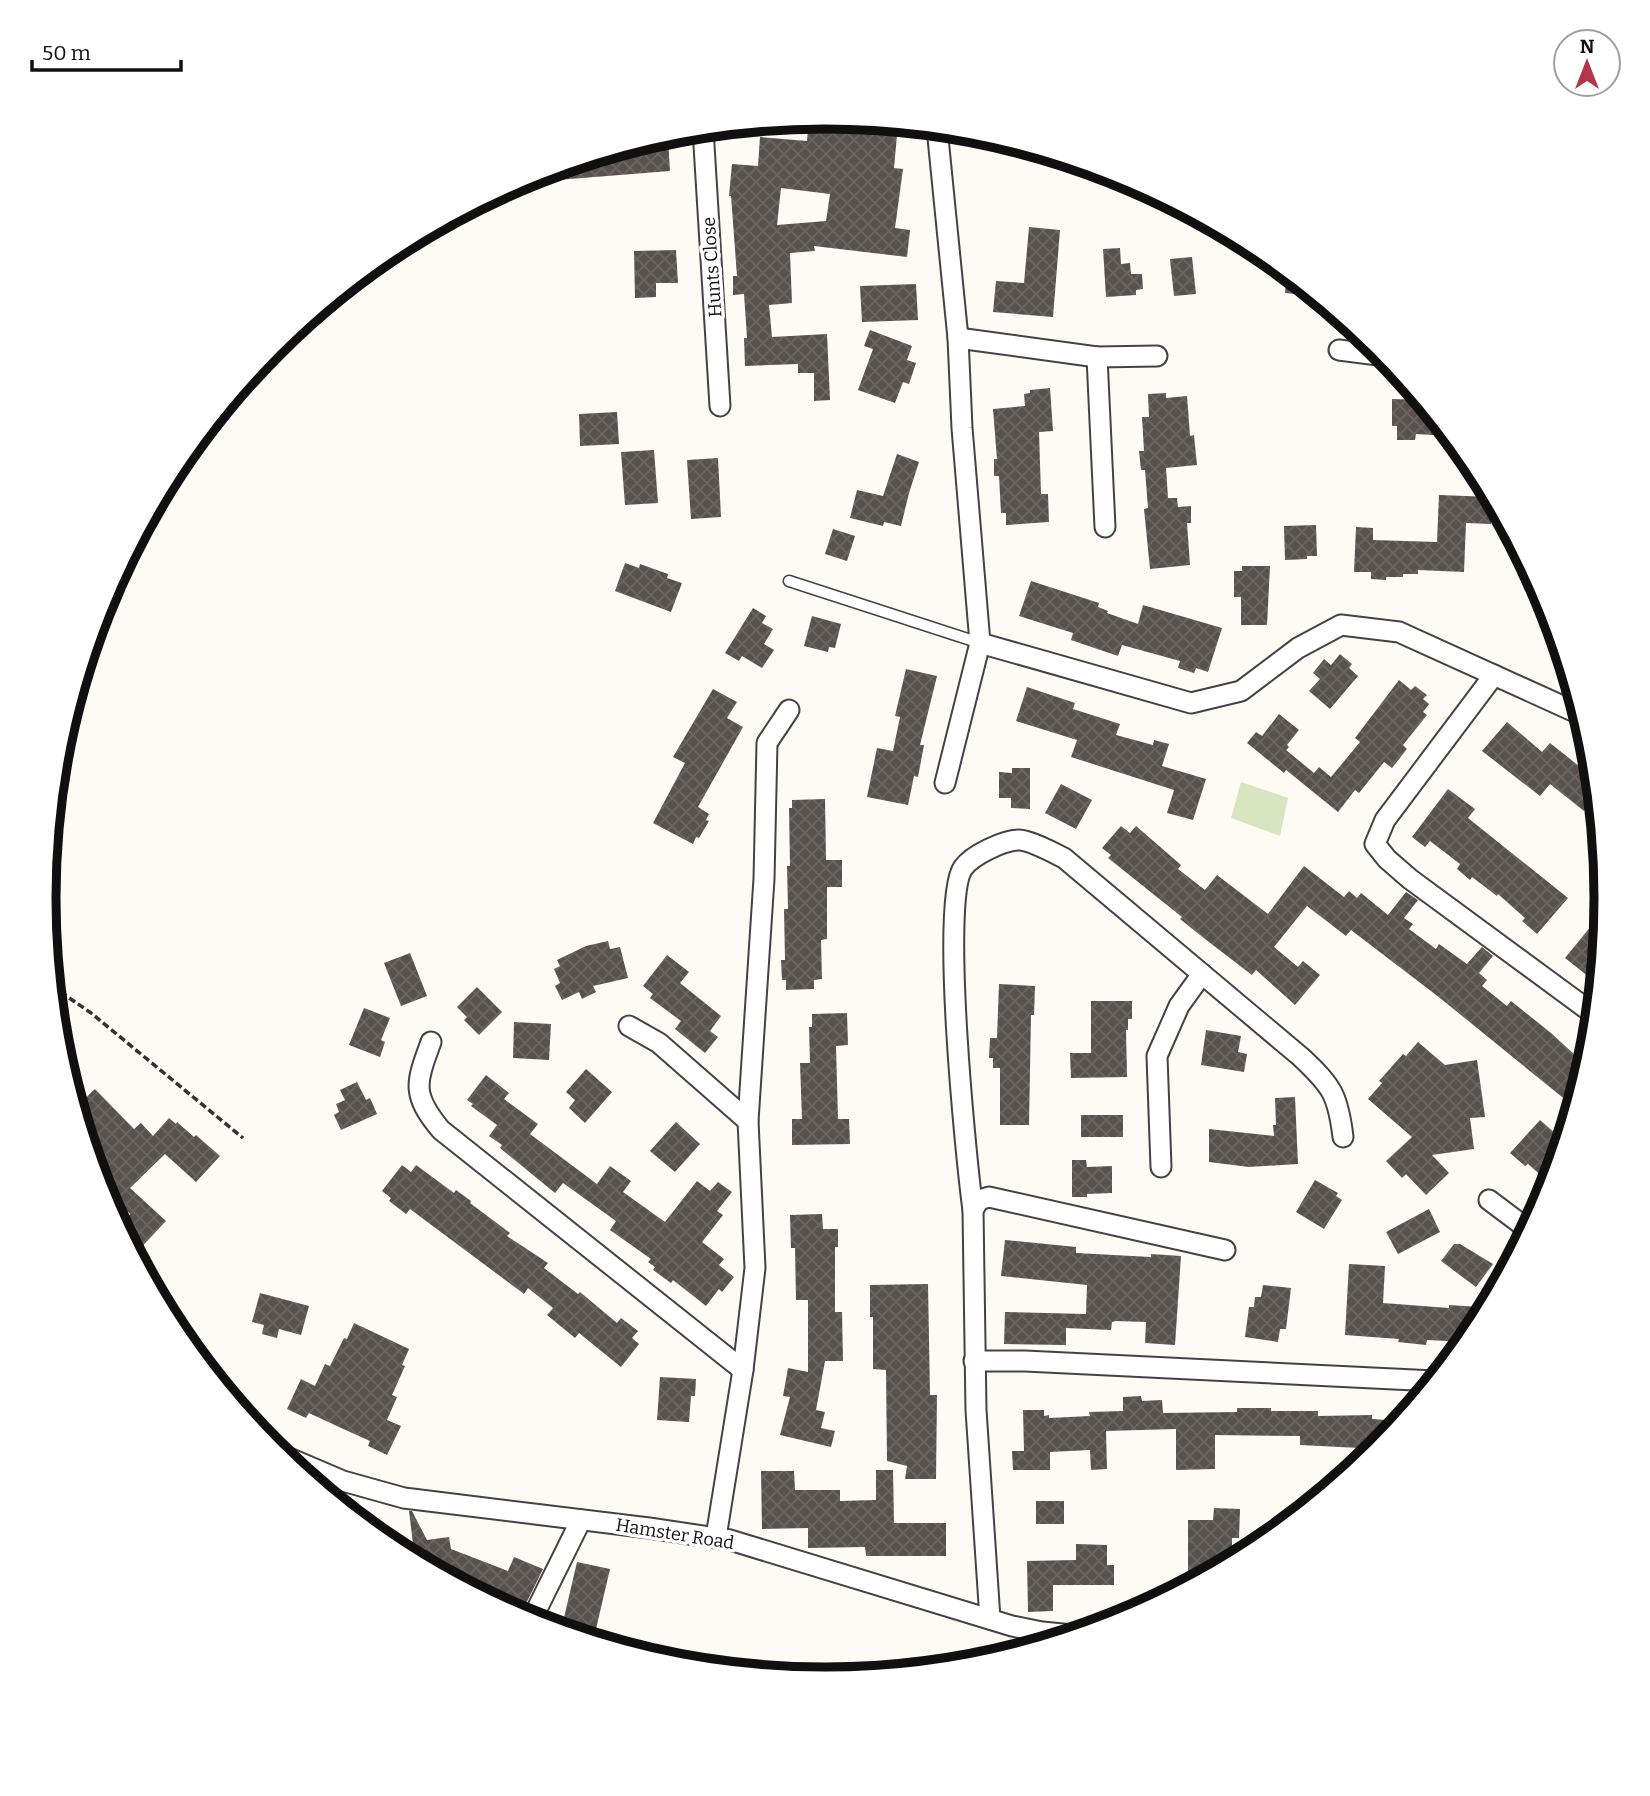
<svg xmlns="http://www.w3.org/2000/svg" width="1650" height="1796" font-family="Bitter,serif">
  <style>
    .green { fill: #d7e5c1 }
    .building { fill: url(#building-cross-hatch); fill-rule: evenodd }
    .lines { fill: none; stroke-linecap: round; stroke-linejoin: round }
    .service-casing { stroke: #434343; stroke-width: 13 }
    .minor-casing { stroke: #434343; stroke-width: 23 }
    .path { stroke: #323232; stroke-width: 3.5; stroke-dasharray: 7 3.5; stroke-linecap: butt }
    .service { stroke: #fff; stroke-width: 10 }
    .minor { stroke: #fff; stroke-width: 19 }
    .labels { text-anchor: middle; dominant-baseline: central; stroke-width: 7; stroke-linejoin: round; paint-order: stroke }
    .street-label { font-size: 18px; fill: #101010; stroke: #fff }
    .rim { fill: none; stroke: #101010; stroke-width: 9 }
  </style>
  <defs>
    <pattern id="building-cross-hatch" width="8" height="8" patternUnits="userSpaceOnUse" patternTransform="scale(1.75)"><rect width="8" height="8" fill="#58514e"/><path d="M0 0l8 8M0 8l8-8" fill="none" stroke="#6b6563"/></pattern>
  </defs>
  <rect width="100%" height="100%" fill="#fefbf5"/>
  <path class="green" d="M1241,782l47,16 -8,38 -49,-18z"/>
  <g class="building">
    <path d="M825,117l73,7 -4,44 9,1 -8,59 15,2 -3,27 -93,-11 1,5 -25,2 2,50 -23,2 3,32 55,-3 3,66 -16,1v-28h-16v-9l-53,2 -1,-28h3l-3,-44 -11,1v-19h4l-6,-80h-2l3,-32 26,2 2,-29 47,4 2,-23zM781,188l49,6 -4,27 -49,4z"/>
    <path d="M668,139l2,32 -138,11 -2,-7 111,-34z"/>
    <path d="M1029,227l31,3 -7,87 -60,-5 3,-31 28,2z"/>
    <path d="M1120,248l1,16 9,-1 1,11h11l1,15 -7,1v5l-30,2 -3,-48z"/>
    <path d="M676,250l2,33h-22v14l-21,1 -1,-47z"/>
    <path d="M1192,257l4,37 -22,2 -4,-37z"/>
    <path d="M1287,271l11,10 20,15 -33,-3z"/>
    <path d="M916,284l2,36 -56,2 -2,-36z"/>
    <path d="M870,330l42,16 -5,14 9,3 -7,21 -6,-2 -8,21 -37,-13 15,-41 -9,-3z"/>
    <path d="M1050,388l3,43 -14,1 2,62h7l1,28 -43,3v-12h-5l-2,-37h-5v-17h3l-4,-50 32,-3 -1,-12 6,-1v-3z"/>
    <path d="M1166,393v5l21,-2 3,40 4,-1 3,30 -31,3 2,30h9l1,9 13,-1v17h-4l3,42 -40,4 -6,-60 4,-1 -3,-38h-4l-2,-19h5l-2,-34h7l-1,-23z"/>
    <path d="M1392,399l30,1 29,36 -35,-2 -1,6h-18v-14h-5z"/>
    <path d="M617,412l2,32 -39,2 -1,-32z"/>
    <path d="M654,450l4,53 -33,2 -4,-53z"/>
    <path d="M897,454l22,8 -10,31 -8,33 -17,-4 -1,4 -33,-8 7,-28 26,6z"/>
    <path d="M718,458l3,59 -30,2 -4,-59z"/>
    <path d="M1439,495l53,2 -1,27 -25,-1 -2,49 -46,-2v4h-15v3h-17v3l-15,-1v-7h-17l2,-45 17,1v12l64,2z"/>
    <path d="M1316,525l1,31h-10v3l-22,1 -1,-34z"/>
    <path d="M833,529l22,7 -8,25 -22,-7z"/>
    <path d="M625,563l14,5 1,-4 28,10 -1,4 15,5 -11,29 -56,-21z"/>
    <path d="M1242,566h28l-3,59h-26v-28h-7v-26h8z"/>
    <path d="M1031,581l68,22 -1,4 10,4 -1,2 31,11 5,-19 79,23 -14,44 -12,-4 -2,5 -16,-5 2,-7 -58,-16 -4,11 -47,-16 2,-7 -54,-17z"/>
    <path d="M753,608l13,8 -4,7 11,6 -9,15 10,6 -12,18 -20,-12 -3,5 -14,-8z"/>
    <path d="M812,616l29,8 -6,24 -6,-1 -1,5 -24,-6z"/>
    <path d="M1340,654l12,10 -3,4 9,8 -28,33 -21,-18 11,-12 -7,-6 11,-14 7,6z"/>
    <path d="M906,669l31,7 -17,69h4l-6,32 -4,-1 -6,29 -41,-8 10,-49 16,3 7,-34 -5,-1z"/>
    <path d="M1399,680l12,10 4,-4 12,9 -4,4 6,5 -6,8 4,3 -24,30 4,4 -15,19 -8,-6 -25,31 -4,-3 -17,22 -52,-42 -2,3 -37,-30 9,-11 6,4 17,-22 20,16 -12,15 2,2 -3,3 28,23 5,-6 12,10 29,-35 -5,-4z"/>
    <path d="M1027,687l48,16 -2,6 47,15 -4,11 37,10 1,-5 15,4 -7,22 44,13 -13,41 -26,-7 7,-23 -103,-33 6,-17 -61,-19z"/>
    <path d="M713,689l24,13 -10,16 16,9 -45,80 11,7 -3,6 3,1 -10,17 -3,-1 -3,7 -40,-21 32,-60 -12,-6z"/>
    <path d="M1507,722l35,30 8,-9 34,27 9,-12 3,38 -12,15 -34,-27 -10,12 -58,-45z"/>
    <path d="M1012,768h18v41l-19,-1v-10h-12v-26l13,1z"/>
    <path d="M1061,784l31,16 -16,29 -31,-16z"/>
    <path d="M1448,789l27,20 -7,9 100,80 -31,36 -15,-13 3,-3 -27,-24 -1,2 -25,-19 -2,3 -13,-11 3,-5 -30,-23 -5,6 -13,-10z"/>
    <path d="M825,799l1,61h16v27h-15v52l-6,1 1,39 -8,1v9l-28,1v-10h-4l-1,-20h4l-1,-51h4l-1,-43h3l-1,-58h3v-8z"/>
    <path d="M1121,826l9,7 6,-7 45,39 -3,4 27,21 12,-15 51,39 36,-48 40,31 5,-6 8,7 4,-5 27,22 18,-23 12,8 -14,18 9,6 -4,5 27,20 3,-5 28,20 15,-17 11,9 -14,17 8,7 -5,6 25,20 4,-5 40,32 36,33 -6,18 -14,17 -127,-103 -89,-68 -5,6 -39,-30 -33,41 24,20 5,-6 17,14 -25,30 -39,-35 -4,5 -47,-36 -25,-20 2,-2 -74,-59 3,-3 -9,-7z"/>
    <path d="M1605,909l-4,44 -3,31 -33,-26z"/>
    <path d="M608,941l2,8 10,-2 8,31 -35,8 3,6 -14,7 -3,-7 -17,8 -7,-14 5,-3 -6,-14 6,-3 -3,-6 29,-14z"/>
    <path d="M410,953l17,43 -26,10 -17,-43z"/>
    <path d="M667,955l22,17 -9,11 41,33 -11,15 8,6 -13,16 -30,-24 6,-8 -31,-23 3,-4 -10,-8z"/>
    <path d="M999,984l36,2 -1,29h-3l-2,110h-29v-57h-7v-10h-4l1,-20h7z"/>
    <path d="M477,987l25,25 -23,23 -15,-15 3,-3 -10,-10z"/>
    <path d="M1091,1001h41v18h-4v11h-2l1,47 -56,1 -1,-25h21z"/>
    <path d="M364,1008l26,10 -9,22 4,2 -5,15 -31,-12z"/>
    <path d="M847,1013l1,32 -12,1 2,73h11l1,25 -58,1v-26h10l-2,-56h10l-1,-36h3v-13z"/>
    <path d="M514,1022l37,2 -2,36 -36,-2z"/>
    <path d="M1206,1030l35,6 -3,16 9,2 -3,18 -43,-7z"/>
    <path d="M1418,1042l27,23 32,-5 8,57 -15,1 4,31 -42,6 17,18 -23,22 -20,-21 -4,4 -16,-17 26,-24 -44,-38 14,-16 -3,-2 24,-27 3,2z"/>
    <path d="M586,1069l26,23 -27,31 -16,-15 6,-8 -9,-8z"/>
    <path d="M486,1075l23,18 -5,6 34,25 -8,10 67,50 13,-18 21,15 -8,11 42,30 32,-41 13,10 8,-9 14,10 -15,19 6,4 -21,27 22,17 -5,6 15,12 -12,15 -3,-3 -13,17 -33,-26 -2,3 -18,-13 2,-3 -7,-5 3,-3 -41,-29 6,-9 -53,-38 -8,10 -55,-45 2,-3 -13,-9 8,-11 -26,-19 2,-2 -6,-4z"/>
    <path d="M357,1082l9,18 4,-2 7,16 -36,16 -7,-15 5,-3 -3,-8 9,-4 -5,-10z"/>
    <path d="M95,1089l39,40 7,-6 12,13 16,-18 7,6 1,-2 17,15 2,-2 24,21 -24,26 -31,-28 -35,34 36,33 -32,34 -15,-29 11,-12 -31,-32 -23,-75z"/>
    <path d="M1295,1097l3,67 -49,3 -40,-5v-33l65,7 -1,-11h3l-1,-27z"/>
    <rect x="1081" y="1115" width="42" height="22"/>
    <path d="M1540,1120l23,20 -12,44 -23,-20 -3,2 -15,-13z"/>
    <path d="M676,1122l24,22 -25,28 -25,-21z"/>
    <path d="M1072,1160h14l1,7 25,-1v27l-25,1v3h-15z"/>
    <path d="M402,1165l9,7 5,-7 38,28 2,-3 15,11 -1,2 40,30 -3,3 41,27 -4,5 34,26 2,-2 37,31 4,-5 17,13 -6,7 7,6 -18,23 -42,-34 -4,5 -28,-23 6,-7 -25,-20 -4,6 -114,-85 -4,5 -17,-13 2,-3 -9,-7z"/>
    <path d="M1315,1180l23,13 -2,3 6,4 -18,29 -28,-17z"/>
    <path d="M1429,1209l11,23 -42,22 -12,-22z"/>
    <path d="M822,1214l1,15h15v18h-3v65h7l1,49h-18l-9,49 9,2 -4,16 14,3 -4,16 -51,-12 10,-38 -7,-1 5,-28 20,4v-72h-12l-1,-52h-4l-1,-33z"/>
    <path d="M1005,1240l71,7v6l75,4v-3l30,2 -6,89 -30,-2 1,-21 -30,-1 -4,1 -1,8 -45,-2v17l-62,-1 1,-32 81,2 1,-29 -86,-9z"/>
    <path d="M1454,1244h6l33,20 -17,23 -35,-26z"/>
    <path d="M1349,1264l36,2 -2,37 66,5v-3l31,2 -1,18 -12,17 -40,-2 -1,5 -28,-3 1,-3 -54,-4z"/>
    <path d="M928,1284l2,111h7l-1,84h-31l2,-13 -20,-5 -1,-91 -13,-1v-52h-3v-32z"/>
    <path d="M1263,1285l28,3 -5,41h-6l-2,13 -33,-5 4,-30h5l1,-10h6z"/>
    <path d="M260,1293l49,13 -8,29 -22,-6 -2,9 -15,-4 2,-9 -12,-3z"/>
    <path d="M354,1323l55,26 -7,16 3,1 -13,29 5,2 -10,23 14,6 -14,29 -19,-9 2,-5 -31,-14 -30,-14 -3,5 -19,-9 14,-30 14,7 10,-22 5,2 14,-28 3,1z"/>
    <path d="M660,1377l36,2 -1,17h-4l-2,26 -32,-2z"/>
    <path d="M1141,1396l1,5 20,-1 1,13 74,-1v-4h34v3h47v5l54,-1v4l30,2 -23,28 -79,-4v-9l-85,-1v34l-39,1v-41l-70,2 1,38 -16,1 -1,-20 -40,2v18h-37l-1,-19h12l-1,-41h21v6l5,-1v3l41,-2 -1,-4 34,-1v-14z"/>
    <path d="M876,1470h17l1,53h52v33h-80l-1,-9 -57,1v-20l-46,1 -1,-58h33l1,19h45v11l36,-1z"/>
    <rect x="1036" y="1501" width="28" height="23"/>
    <path d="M1214,1508l26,1 -1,29h-7v24l-44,24v-66h25z"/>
    <path d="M409,1511h3l15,29 22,-3 2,12 57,22 6,-14 29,12 -23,47 -105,-56z"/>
    <path d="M1076,1544l31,1v20h7v20h-61v26l-25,1 -1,-51 49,-1z"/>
    <path d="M577,1562l33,7 -14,60 -33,-7z"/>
  </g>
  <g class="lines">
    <g class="service-casing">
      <path id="service" d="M789,581l191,62"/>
    </g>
    <g class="minor-casing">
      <g id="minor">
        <path d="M937,128l21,210 4,90 18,215 -35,140"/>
        <path d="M703,129l17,277"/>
        <path d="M958,338l139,19 8,170"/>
        <path d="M1339,350l47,6"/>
        <path d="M1097,357l60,-1"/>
        <path d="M980,643l211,60 50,-12 57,-43 43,-23 58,7 183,83"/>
        <path d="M1494,675l-109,145 -10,24 12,15 23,20 185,136"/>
        <path d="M629,1026l30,17 89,78"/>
        <path d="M431,1042c-15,41 -20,52 10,88l302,240"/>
        <path d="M1161,1167l-4,-111 22,-50 23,-32"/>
        <path d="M1489,1200l40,30"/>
        <path d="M973,1210c-7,-51 -33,-310 -10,-342 9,-13 41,-28 56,-28 11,0 35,13 45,18l237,199c31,29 37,38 42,80"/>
        <path d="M974,1361h51l410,20"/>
        <path d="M275,1452l68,29 61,17 245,30 81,12 282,86 30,6 31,3"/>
        <path d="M716,1537l27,-167 12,-102 -7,-147 16,-242 3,-136 22,-33"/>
        <path d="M990,1619l-14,-209 -3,-200 6,-10 10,-3 236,53"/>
        <path d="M531,1621l50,-101"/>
      </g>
    </g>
    <path class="path" d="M52,986l39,27 152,125"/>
    <use href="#service" class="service"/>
    <use href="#minor" class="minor"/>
  </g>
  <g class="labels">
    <g class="street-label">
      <text transform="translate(712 267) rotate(-94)">Hunts Close</text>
      <text transform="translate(675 1534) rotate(9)">Hamster Road</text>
    </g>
  </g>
  <path d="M0 0H1650V1796H0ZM56 898a769 769 0 1 1 1538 0a769 769 0 1 1-1538 0Z" fill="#fff" fill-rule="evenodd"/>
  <path class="rim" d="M56 898a769 769 0 1 1 1538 0a769 769 0 1 1-1538 0Z"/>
  <g transform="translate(1587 63)"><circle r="33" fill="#ffffff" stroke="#9f9f9f" stroke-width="2"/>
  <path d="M0-5L12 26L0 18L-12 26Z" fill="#b13748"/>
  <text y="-10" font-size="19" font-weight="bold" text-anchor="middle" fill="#101010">N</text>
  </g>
  <path d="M32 60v10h149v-10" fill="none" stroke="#101010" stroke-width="3.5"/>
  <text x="42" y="60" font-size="21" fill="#101010" stroke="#ffffff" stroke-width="5" paint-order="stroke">50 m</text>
</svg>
